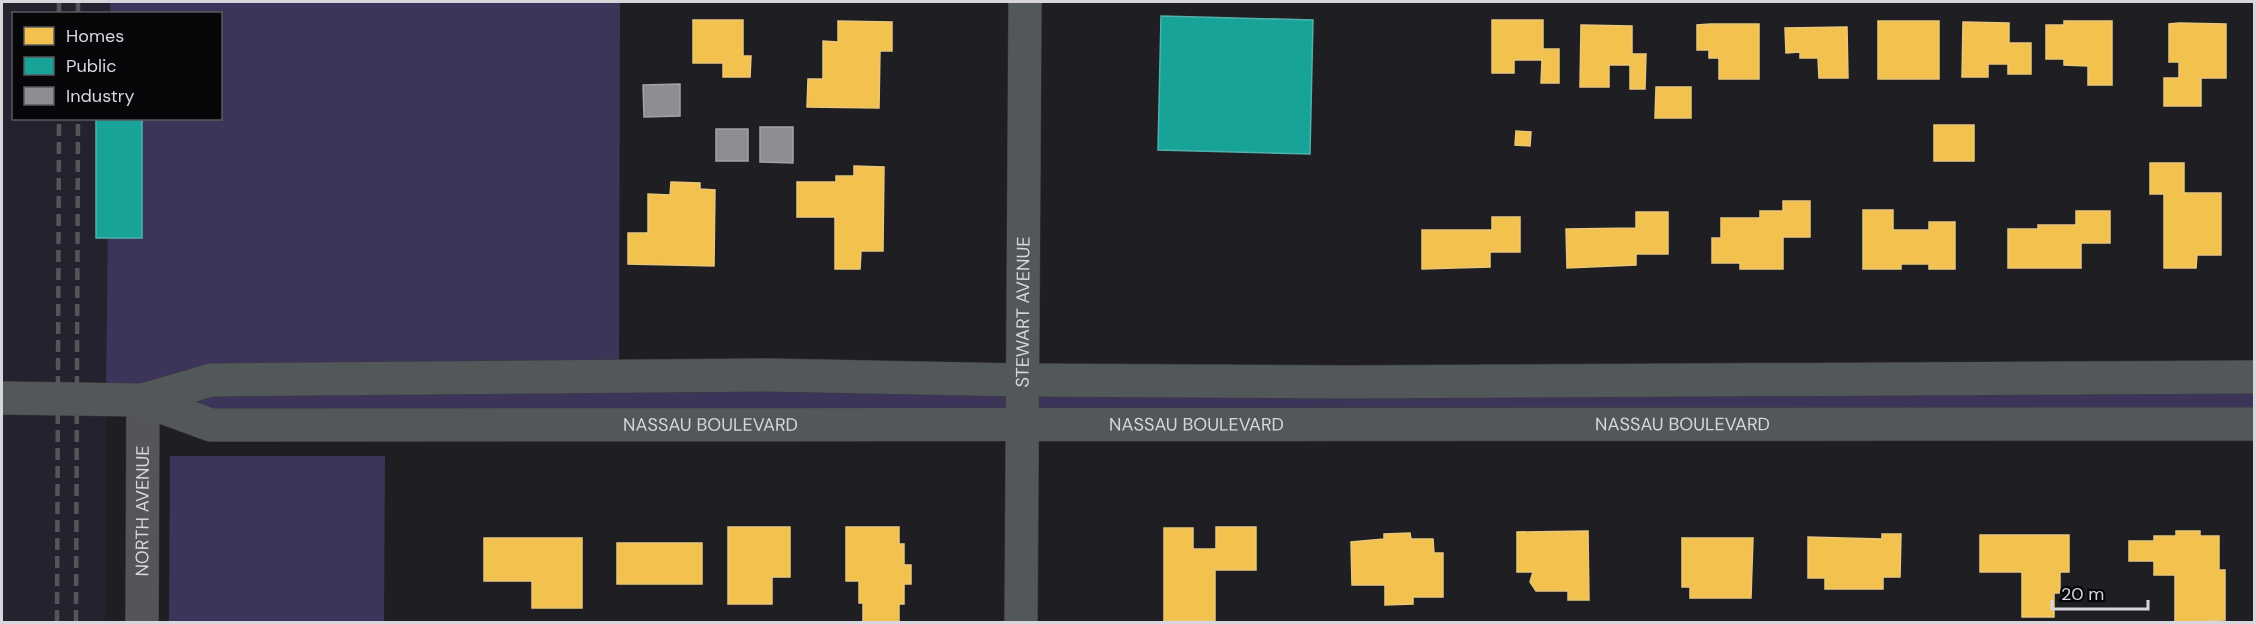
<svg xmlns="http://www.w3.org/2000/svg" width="2256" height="624" font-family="'DM Sans',sans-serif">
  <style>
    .built { fill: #24222f }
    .green { fill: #3c3559 }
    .homes { fill: #f2c14e; stroke: #eac779; stroke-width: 1.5 }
    .public { fill: #17a398; stroke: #50b2ac; stroke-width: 1.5 }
    .industry { fill: #8d8d92; stroke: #a3a3a8; stroke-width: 1.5 }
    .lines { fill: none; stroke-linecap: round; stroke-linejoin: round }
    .minor-casing { stroke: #3a393e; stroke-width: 34 }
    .secondary-casing { stroke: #3a393e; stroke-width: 34 }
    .minor { stroke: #555459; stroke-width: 33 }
    .secondary { stroke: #525859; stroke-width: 33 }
    .rail { stroke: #555559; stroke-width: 4.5; stroke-dasharray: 12 6; stroke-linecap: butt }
    .labels { text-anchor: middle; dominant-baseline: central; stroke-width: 6; stroke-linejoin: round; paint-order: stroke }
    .street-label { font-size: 18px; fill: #d6d6dc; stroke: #07070a }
  </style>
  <rect width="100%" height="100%" fill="#1e1e23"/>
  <path class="built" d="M2,2h108v11l-96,1v104l95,1 -4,503h-103z"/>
  <g class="green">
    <path d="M110,2h510l-1,370 1635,12v42l-2038,-1 -110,-28 3,-278 111,-1v-104l-110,-1z"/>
    <path d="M170,456h215l-1,166h-215z"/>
  </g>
  <g class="homes">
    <path d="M693,20h50v36h8l-1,21h-27v-14h-30z"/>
    <path d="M1492,20h51v29h16v34h-18l1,-23h-28v13h-22z"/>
    <path d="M838,21l54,1v29h-12l-1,57 -72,-1 1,-28h15v-38l15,1z"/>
    <rect x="1878" y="21" width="61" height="58"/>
    <path d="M2064,21h48v64h-24v-19l-24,-1v-6h-18v-34h18z"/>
    <path d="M1963,22l46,1v20h22v31h-23v-10h-20v13h-26z"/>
    <path d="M2179,23l47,1v54h-25v28h-37v-28h15v-16h-10v-38z"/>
    <path d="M1710,24h49v55h-40v-21h-10v-8h-12v-25z"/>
    <path d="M1581,25l51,1v28h14l-1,35h-15v-24h-21v22h-29z"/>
    <path d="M1847,27l1,51h-29l-1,-20h-18v-6l-14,1 -1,-25z"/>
    <path d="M1656,87h35v31h-36z"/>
    <rect x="1934" y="125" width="40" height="36"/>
    <path d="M1516,131l15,1 -1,14 -15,-1z"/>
    <path d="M2150,163h34v30h37v62h-24l-1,13h-32v-74h-14z"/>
    <path d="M854,166l30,1 -1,84h-22l-1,18h-25v-52h-38v-35h39v-6h18z"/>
    <path d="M671,182l29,1v6l15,1 -1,76 -86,-2v-31h20v-39l22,1z"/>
    <path d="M1783,201h27v36h-27v32h-43v-6h-28v-25h9v-20h39v-7h23z"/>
    <path d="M1863,210h30v20h36v-8h26v47h-26v-5h-28v5h-38z"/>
    <path d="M2076,211h34v32h-29v25h-73v-39h30v-4h38z"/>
    <path d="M1636,212h32v42h-32v11l-69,3 -1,-39 70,-1z"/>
    <path d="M1492,217h28v35h-30v15l-68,2v-39h70z"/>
    <path d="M728,527h62v50h-18v27h-44z"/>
    <path d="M846,527h53v17h5v21h7v19h-7v20h-5v18h-36v-19h-4v-22h-13z"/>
    <path d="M1216,527h40v43h-41v51h-51v-93h29v21h23z"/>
    <path d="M1588,531l1,69h-21v-9h-32l-6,-9 3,-10h-16v-40z"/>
    <path d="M2176,531h24v5h19v34h6v50l-50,2v-47h-21v-14h-25v-20h25v-5h22z"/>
    <path d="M1410,533l1,6h22l1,14h9v44h-30v7l-28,1v-20h-33l-1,-43 33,-3v-5z"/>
    <path d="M1882,534h19l-1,43h-17v12h-58v-11h-17v-41l74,2z"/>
    <path d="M1980,535h89v37h-9v21h-6v24h-32v-45h-42z"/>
    <path d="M484,538h98v70h-50v-27h-48z"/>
    <path d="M1682,538h71l-2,60h-61v-11h-8z"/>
    <rect x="617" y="543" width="85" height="41"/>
  </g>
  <g class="public">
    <path d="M1161,16l152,4 -3,134 -152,-4z"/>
    <rect x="96" y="118" width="46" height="120"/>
  </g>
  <g class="industry">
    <path d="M680,84v32l-36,1 -1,-32z"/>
    <path d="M760,127h33v36l-33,-1z"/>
    <rect x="716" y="129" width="32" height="32"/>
  </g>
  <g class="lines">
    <g class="minor-casing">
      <g id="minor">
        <path id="s1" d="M142,622l1,-222"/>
      </g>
    </g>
    <g class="secondary-casing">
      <g id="secondary">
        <path d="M2,398l141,2 68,-20 558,-5 254,5 325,2 906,-5"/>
        <path id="s2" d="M143,400l68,25 2043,-1"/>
        <path id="s3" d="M1021,622l4,-620"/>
      </g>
    </g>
    <use href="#minor" class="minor"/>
    <use href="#secondary" class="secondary"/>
    <g class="rail">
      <path d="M59,14v-12"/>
      <path d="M78,14v-12"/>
      <path d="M57,622l2,-504"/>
      <path d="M76,622l2,-504"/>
    </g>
  </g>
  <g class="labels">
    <g class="street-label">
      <text stroke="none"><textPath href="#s3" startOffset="310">STEWART AVENUE</textPath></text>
      <text stroke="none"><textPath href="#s2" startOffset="572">NASSAU BOULEVARD</textPath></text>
      <text stroke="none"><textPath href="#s2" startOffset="1058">NASSAU BOULEVARD</textPath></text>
      <text stroke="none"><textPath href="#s2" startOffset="1544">NASSAU BOULEVARD</textPath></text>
      <text stroke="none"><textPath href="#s1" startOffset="111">NORTH AVENUE</textPath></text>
    </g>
  </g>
  <rect width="2256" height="624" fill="none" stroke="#d6d6dc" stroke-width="6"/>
  <rect x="12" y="12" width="210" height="108" fill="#07070a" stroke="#5a5a5e" stroke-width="1.5"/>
  <rect x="24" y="27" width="30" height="18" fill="#f2c14e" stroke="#5a5a5e" stroke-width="1.5"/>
  <text x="66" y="42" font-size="18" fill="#d6d6dc">Homes</text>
  <rect x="24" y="57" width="30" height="18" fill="#17a398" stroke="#5a5a5e" stroke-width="1.5"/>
  <text x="66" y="72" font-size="18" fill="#d6d6dc">Public</text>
  <rect x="24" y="87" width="30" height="18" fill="#8d8d92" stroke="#5a5a5e" stroke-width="1.5"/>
  <text x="66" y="102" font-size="18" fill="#d6d6dc">Industry</text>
  <path d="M2052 600v9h96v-9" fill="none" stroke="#d6d6dc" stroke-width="3"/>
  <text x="2061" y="600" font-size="18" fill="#d6d6dc" stroke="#07070a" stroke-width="4.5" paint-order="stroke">20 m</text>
</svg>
